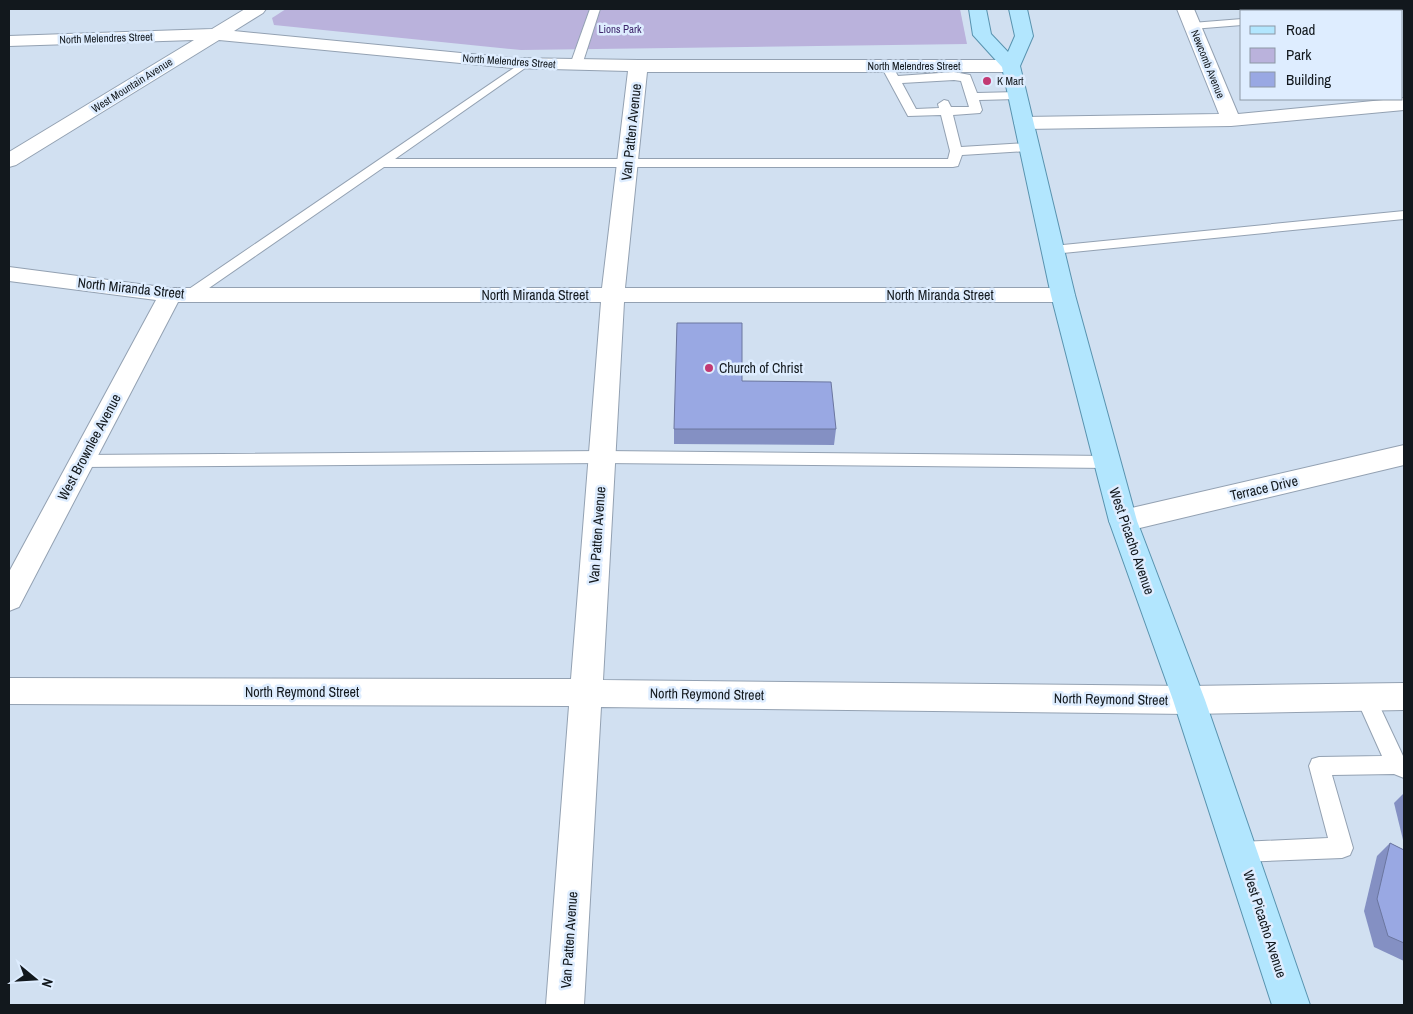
<svg xmlns="http://www.w3.org/2000/svg" width="1413" height="1014" font-family="'Archivo Narrow',sans-serif">
  <style>
    .green { fill: #bab2dc }
    .lines { fill: none; stroke-linecap: round; stroke-linejoin: round }
    .lane-casing { stroke: #93a1b2; stroke-width: 2 }
    .street-casing { stroke: #93a1b2; stroke-width: 2 }
    .primary-casing { stroke: #5993af; stroke-width: 2 }
    .lane { fill: #fff; fill-rule: evenodd }
    .street { fill: #fff; fill-rule: evenodd }
    .primary { fill: #b2e6fe; fill-rule: evenodd }
    .wall { fill: #8490c3 }
    .building { fill: #99a8e3; stroke: #6b769f }
    .poi-dot { fill: #c23973; stroke: #deedff; stroke-width: 2 }
    .labels { text-anchor: middle; dominant-baseline: central; stroke-width: 5; stroke-linejoin: round; paint-order: stroke }
    .far-park-label { font-size: 11px; fill: #3d256b; stroke: #deedff }
    .far-street-label { font-size: 11px; fill: #12181d; stroke: #deedff }
    .far-poi-label { font-size: 11px; fill: #12181d; stroke: #deedff; text-anchor: start }
    .street-label { font-size: 14px; fill: #12181d; stroke: #deedff }
    .poi-label { font-size: 14px; fill: #12181d; stroke: #deedff; text-anchor: start }
  </style>
  <rect width="100%" height="100%" fill="#d1e0f1"/>
  <path class="green" d="M286,9h674l7,35 -446,6 -247,-25 -2,-7z"/>
  <g class="lines">
    <g class="lane-casing">
      <g id="lane">
        <path d="M590,9h10l-18,56 -6,4 -4,-2 -2,-2z"/>
        <path d="M1363,9h39l-1,2h-39z"/>
        <path d="M1242,19v6l-50,4 -6,-3 6,-3z"/>
        <path d="M524,61l4,1 2,2 -2,2 -133,93h553l2,-8 -9,-36 -33,1 -27,-50 6,-4 4,2 7,12 56,-4 16,3 7,18 44,-1 2,3 -6,4 -38,1 3,10 -2,3 -27,2 8,32 67,-4 6,4 -6,4 -66,4 -4,11 -5,1h-569l-188,130h-10l-2,-3 2,-3zM954,80l7,1 8,26h-18l-3,-6 -4,-1 -6,4 1,4 -23,1 -14,-26z"/>
        <path d="M1404,211v8l-351,35 -5,-1 -2,-3 2,-3 5,-1z"/>
        <path d="M603,451l504,5 6,2 2,4 -2,4 -6,2 -504,-5 -522,4 -6,-2 -2,-4 2,-4 6,-2z"/>
        <path d="M1366,689l7,3 31,66v20l-10,-4 -62,1 21,73 -3,7 -8,3 -101,4 -8,-3 -3,-7 3,-7 8,-3 87,-4 -19,-72 3,-7 7,-2 63,-1 -26,-58 3,-6z"/>
      </g>
    </g>
    <g class="street-casing">
      <g id="street">
        <path d="M245,9h21l-3,4 -29,18 278,27 126,2h373l6,2 3,4 -3,4 -6,2h-364l-22,216h438l8,2 4,5 -4,5 -8,2h-439l-21,378 586,6 215,-3v27l-215,4 -588,-7 -17,298h-38l23,-299 -560,-2v-26l562,1 30,-377h-423l-159,305 -10,4v-39l147,-272 -147,-19v-14l161,21h432l26,-217 -116,-3 -293,-28 -203,125 -7,2v-15l185,-112 -185,6v-10l203,-7z"/>
        <path d="M1177,9h17l44,105 166,-16v12l-173,16 -207,3 -7,-2 -3,-4 3,-4 7,-2 195,-3z"/>
        <path d="M1404,445v20l-281,67 -10,-4 -4,-7 4,-7 10,-4z"/>
      </g>
    </g>
    <g class="primary-casing">
      <path id="primary" d="M969,9h17l5,25 17,18 7,-16 -6,-27h18l6,27 -13,30 55,229 62,226 68,179 105,305h-38l-99,-305 -64,-179 -58,-226 -49,-228 -29,-32z"/>
    </g>
    <use href="#lane" class="lane"/>
    <use href="#street" class="street"/>
    <use href="#primary" class="primary"/>
  </g>
  <g class="wall">
    <path d="M742,381l94,48 -2,16 -160,-1v-15z"/>
    <path d="M1404,793v51l-10,-41z"/>
    <path d="M1390,843l14,7v111l-30,-14 -10,-36 13,-55z"/>
  </g>
  <g class="building">
    <path d="M677,323h65v58l89,1 5,47h-162z"/>
    <path d="M1390,843l14,7v93l-16,-7 -11,-37z"/>
  </g>
  <g class="poi-dot">
    <circle cx="987" cy="81" r="5"/>
    <circle cx="709" cy="368" r="5"/>
  </g>
  <g class="labels">
    <g class="far-park-label">
      <text x="620" y="29">Lions Park</text>
    </g>
    <g class="far-street-label">
      <text transform="translate(106 38) rotate(-2)">North Melendres Street</text>
      <text transform="translate(509 61) rotate(4)">North Melendres Street</text>
      <text transform="translate(1208 64) rotate(68)">Newcomb Avenue</text>
      <text x="914" y="66">North Melendres Street</text>
      <text transform="translate(132 85) rotate(-32)">West Mountain Avenue</text>
    </g>
    <g class="far-poi-label">
      <text x="997" y="81">K Mart</text>
    </g>
    <g class="street-label">
      <text transform="translate(631 132) rotate(-84)">Van Patten Avenue</text>
      <text transform="translate(131 288) rotate(6)">North Miranda Street</text>
      <text x="535" y="295">North Miranda Street</text>
      <text x="940" y="295">North Miranda Street</text>
      <text transform="translate(89 447) rotate(-62)">West Brownlee Avenue</text>
      <text transform="translate(1264 488) rotate(-13)">Terrace Drive</text>
      <text transform="translate(597 535) rotate(-86)">Van Patten Avenue</text>
      <text transform="translate(1132 541) rotate(71)">West Picacho Avenue</text>
      <text x="302" y="692">North Reymond Street</text>
      <text transform="translate(707 694) rotate(1)">North Reymond Street</text>
      <text transform="translate(1111 699) rotate(1)">North Reymond Street</text>
      <text transform="translate(1265 924) rotate(72)">West Picacho Avenue</text>
      <text transform="translate(569 940) rotate(-86)">Van Patten Avenue</text>
    </g>
    <g class="poi-label">
      <text x="719" y="368">Church of Christ</text>
    </g>
  </g>
  <rect width="1413" height="1014" fill="none" stroke="#12181d" stroke-width="20"/>
  <rect x="1240" y="10" width="162" height="90" fill="#deedff" stroke="#8c98a5"/>
  <rect x="1250" y="26" width="25" height="8" fill="#b2e6fe" stroke="#8c98a5"/>
  <text x="1286" y="35" font-size="15" fill="#12181d">Road</text>
  <rect x="1250" y="48" width="25" height="15" fill="#bab2dc" stroke="#8c98a5"/>
  <text x="1286" y="60" font-size="15" fill="#12181d">Park</text>
  <rect x="1250" y="72" width="25" height="15" fill="#99a8e3" stroke="#8c98a5"/>
  <text x="1286" y="85" font-size="15" fill="#12181d">Building</text>
  <g transform="translate(35 979) rotate(108)" stroke="#deedff" stroke-width="4" paint-order="stroke">
  <path d="M0-4L9 19L0 12L-9 19Z" fill="#12181d"/>
  <text y="-8" font-size="14" font-weight="bold" text-anchor="middle" fill="#12181d">N</text>
  </g>
</svg>
